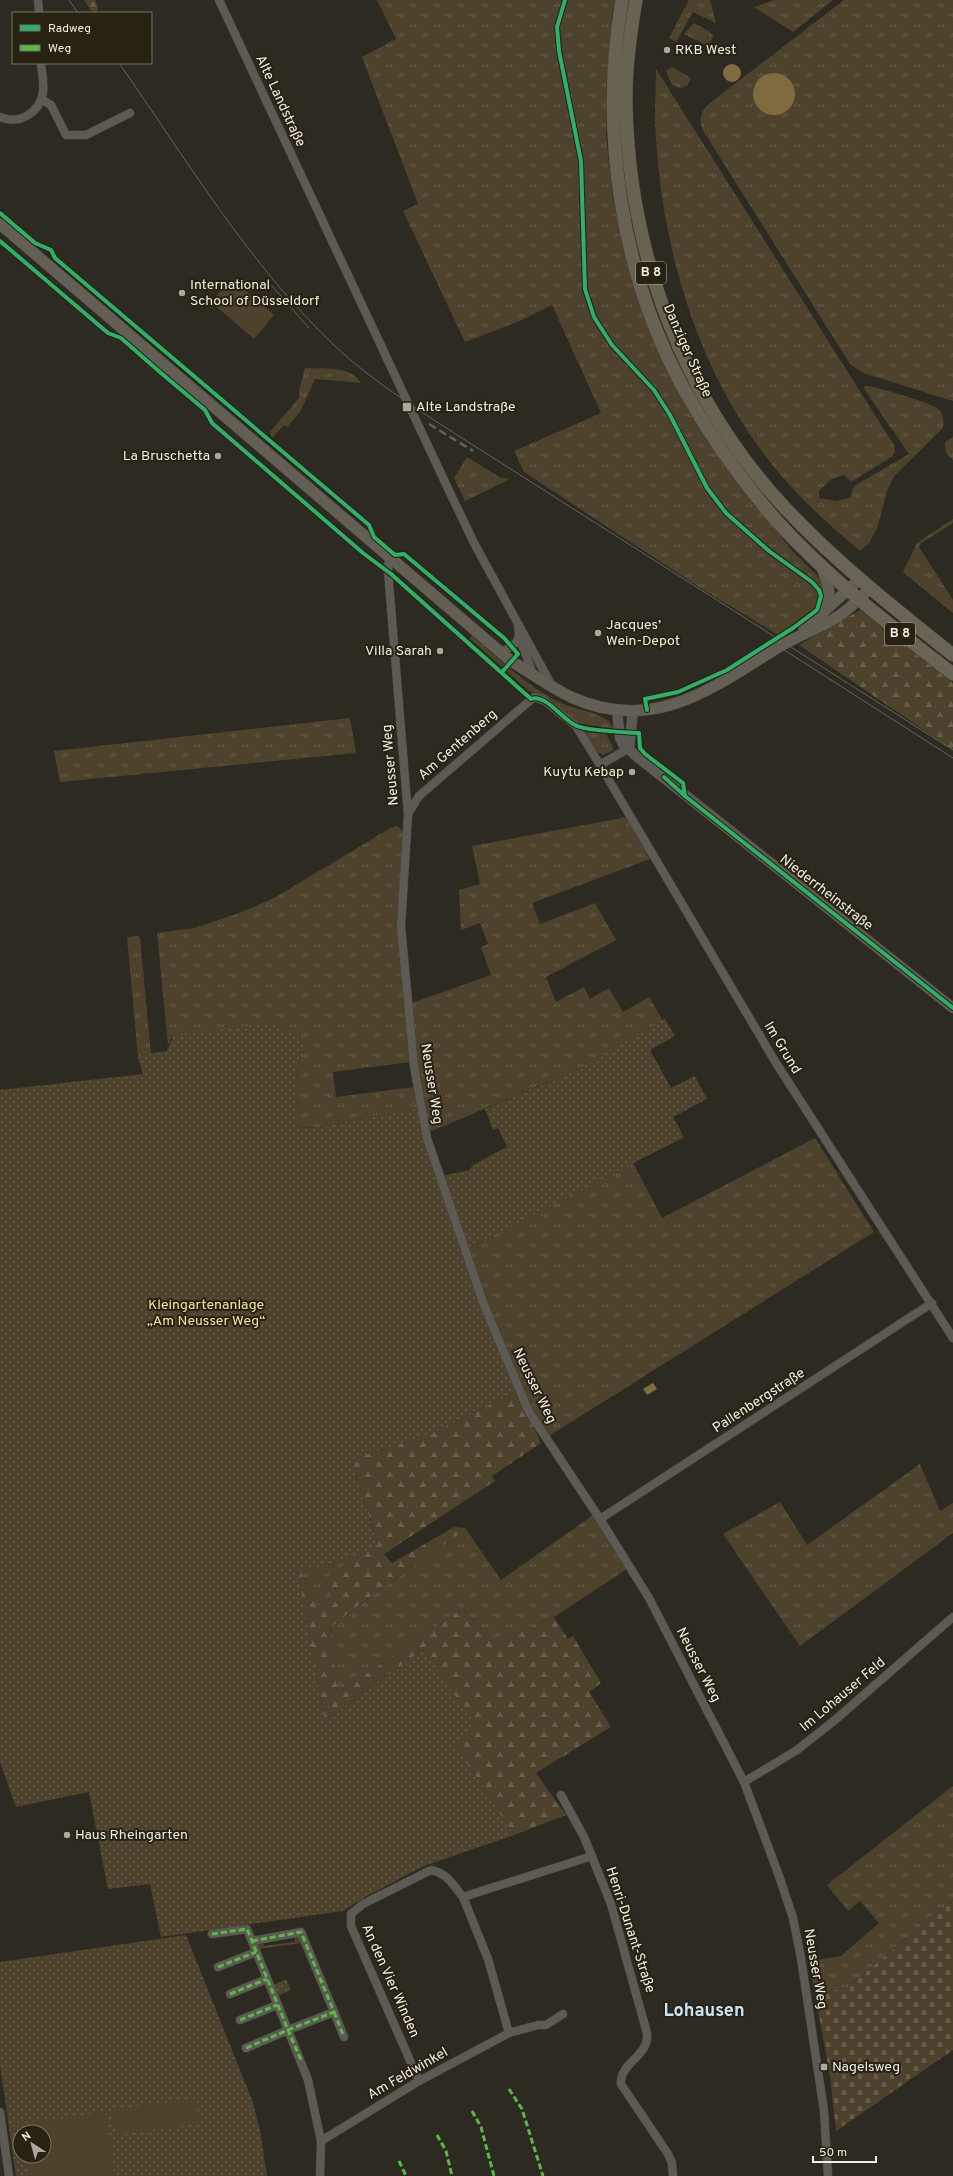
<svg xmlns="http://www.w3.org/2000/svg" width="953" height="2176" font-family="Overpass,sans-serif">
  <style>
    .grass { fill: url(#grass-tufts) }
    .forest { fill: url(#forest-firs) }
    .cemetery { fill: url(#cemetery-stones) }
    .park { fill: url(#park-dots); fill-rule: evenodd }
    .pitch { fill: #4d422b }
    .water { fill: #7e6b40 }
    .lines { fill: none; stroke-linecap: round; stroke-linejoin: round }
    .minor-casing { stroke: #49463f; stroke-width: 9 }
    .tertiary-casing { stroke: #49463f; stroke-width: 11 }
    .secondary-casing { stroke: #49463f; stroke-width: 12 }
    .primary-casing { stroke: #49463f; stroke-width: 14 }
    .trunk-casing { stroke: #49463f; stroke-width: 14 }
    .minor { stroke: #5d5a54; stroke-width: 8 }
    .tertiary { stroke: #5d5a54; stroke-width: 10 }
    .secondary { stroke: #635f55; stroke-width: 11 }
    .primary { stroke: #696455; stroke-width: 13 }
    .trunk { stroke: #686252; stroke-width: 13 }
    .tram { stroke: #64615c; stroke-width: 1 }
    .rail { stroke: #64615c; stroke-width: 2.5; stroke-dasharray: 8 4; stroke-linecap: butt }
    .quiet { stroke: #58b947; stroke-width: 3; stroke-dasharray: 6 3; stroke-linecap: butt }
    .cycleway-casing { stroke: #282213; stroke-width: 6 }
    .cycleway { stroke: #2db169; stroke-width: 4 }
    .poi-dot { fill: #aca89f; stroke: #282213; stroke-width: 1.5 }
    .labels { text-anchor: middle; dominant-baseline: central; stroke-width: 4; stroke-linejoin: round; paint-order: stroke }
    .shield { fill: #282213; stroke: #b5afa5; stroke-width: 1 }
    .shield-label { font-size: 13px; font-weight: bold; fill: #f1ece3 }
    .poi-label { font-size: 14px; fill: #f1ece3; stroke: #282213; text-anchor: start }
    .street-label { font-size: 14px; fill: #f1ece3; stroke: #282213 }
    .park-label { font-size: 14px; fill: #fbe1a7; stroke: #282213 }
    .district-label { font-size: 18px; font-weight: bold; fill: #c8e5f8; stroke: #282213 }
  </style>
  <defs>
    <pattern id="grass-tufts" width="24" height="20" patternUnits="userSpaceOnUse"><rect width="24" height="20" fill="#4d422b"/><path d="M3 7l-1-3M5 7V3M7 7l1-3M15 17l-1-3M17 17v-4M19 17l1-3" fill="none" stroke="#675d4a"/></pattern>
    <pattern id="forest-firs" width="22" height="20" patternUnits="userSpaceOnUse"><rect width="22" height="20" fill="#4d422b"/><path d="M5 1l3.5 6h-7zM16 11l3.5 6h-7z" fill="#675d4a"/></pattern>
    <pattern id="cemetery-stones" width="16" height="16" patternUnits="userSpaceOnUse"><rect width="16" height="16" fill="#4d422b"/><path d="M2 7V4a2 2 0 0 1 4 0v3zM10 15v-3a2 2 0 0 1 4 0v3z" fill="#675d4a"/></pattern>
    <pattern id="park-dots" width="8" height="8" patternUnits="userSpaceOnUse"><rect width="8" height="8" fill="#4d422b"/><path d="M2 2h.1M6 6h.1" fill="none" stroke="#675d4a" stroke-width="1.8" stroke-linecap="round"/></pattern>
  </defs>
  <rect width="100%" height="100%" fill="#2d2a22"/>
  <g class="grass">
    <path d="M377,0h238l-3,16 -6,120 7,63 17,67 25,72 116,184 21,29 30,29 4,20 -8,12 -35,26 -81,-49 -178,-117 -10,-21 87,-38 -49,-108 -32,16 -55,21 -62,-131 15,-7 -56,-147 34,-18z"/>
    <path d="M689,0h21l6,23 -23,-11 -17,30 -7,-4z"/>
    <path d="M774,0h59l-40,32 -39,-25z"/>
    <path d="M844,0h109v401l-90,-28 -13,-9 -148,-235c-3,-11 -1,-19 8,-26z"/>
    <path d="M694,23l16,9 3,4 -3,7 -4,2 -22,-11z"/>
    <path d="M672,67l19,11 -4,8 -7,2 -8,-3 -6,-14z"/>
    <path d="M656,69l238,376 1,6 -2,5 -42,26 -7,-7 -14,5 -11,11v7l17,3 14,-3 4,-12 55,-32 -45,-65 1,-3c7,-1 66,17 72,22 7,5 7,13 6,20l-49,48 -7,15 -10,38 -8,14 -9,8c-26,-22 -52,-45 -75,-71 -82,-93 -121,-219 -129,-341 -2,-23 0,-47 0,-70z"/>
    <path d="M305,368c18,1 46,-3 56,15l-46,-4 -15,33 -13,15 -3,-2 -12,13 -2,-6 29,-34v-7z"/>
    <path d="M953,437v23l-7,-7 -1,-11z"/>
    <path d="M467,457l32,20 11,2 -45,22 -11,-23z"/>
    <path d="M953,519v4l-33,21 -1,3 34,53v13l-50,-41 14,-29z"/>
    <path d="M472,636c29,24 59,55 94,69 14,6 42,8 48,24l-37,-6 -28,-25 -20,-7 -59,-52z"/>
    <path d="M350,718l6,35 -296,29 -6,-31z"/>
    <path d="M587,729l19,4 8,17 -11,5 -6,-3 -12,-18v-4z"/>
    <path d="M627,817l23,42 -118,44 8,21 55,-21 21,37 -70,37 10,25 28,-15 6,12 19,-11 14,24 26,-15 14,24 -88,50 -148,62 -18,-129 82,-29 -10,-28 7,-3 -8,-21 -19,7 -2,-40 21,-6 -8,-38z"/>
    <path d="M397,826l7,5 -7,96 14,135 -78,10 3,25 78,-10 5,21 -100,19 -20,1c-5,-39 -5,-50 6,-88l-132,-4 -5,9 -11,-112 37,-5 48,-16 34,-15 116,-70z"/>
    <path d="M138,936l2,2 11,115 -13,4 -11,-120z"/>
    <path d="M815,1138l59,94 -325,204c-38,-56 -58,-124 -83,-187l167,-86 29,55z"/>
    <path d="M920,1464l20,47 13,-8v30l-153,113 -77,-112 57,-32 27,43z"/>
    <path d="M593,1515l34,54 -73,48 -61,27 -30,-36 -125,85 -8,-65 30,-24 99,-70 -5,-7 11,1 36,52z"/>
    <path d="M346,1558l-2,7 -17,18 8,21 -19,2 -14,-33v-5l30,-4z"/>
    <path d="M953,1786v114l-106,88 -32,6 -6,-33 32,-5 38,-33 -19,-22 -12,10 -21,-26z"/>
    <path d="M295,1935l5,3 2,5 -43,6v-5l4,-4 1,6 31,-4z"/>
  </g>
  <g class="forest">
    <path d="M84,0h11l3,7 -1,6h-4z"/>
    <path d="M860,610l93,73v67l-154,-105z"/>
    <path d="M517,1391l24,52 -49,33 3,5 -111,73 8,9 62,-36 5,7 -99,70 -30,24 8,65 125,-85 30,36 61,-27 14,22 5,-3 28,47 -12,9 22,35 -75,46 30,42 -52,20 -60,-91 -31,-95 -98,73 -28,-153 5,-1v5l14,33 19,-2 -8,-21 2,-9 15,-9 2,-7 32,-14 -27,-84 76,-25z"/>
  </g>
  <path class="cemetery" d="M953,1900v150l-117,81 -6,-55 -15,-82 32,-6z"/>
  <g class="park">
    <path d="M665,1019l10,17 -25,14 21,38 24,-12 12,23 -34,18 11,20 -218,112 -24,-73 27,-6 4,-5 34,-18 -9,-19 -5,2 -8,-21 90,-38z"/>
    <path d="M272,1023l34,17c-13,33 -11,54 -7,88l20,-1 100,-19 98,283 -90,44 -76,25 27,85 -46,19 -35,5 28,153 98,-73 52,75 -21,20 60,91 -90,31 -59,31 -22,14 -182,26 -11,-53 -42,5 -19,-97 -73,15 -16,-45v-672l143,-16 -5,-17 13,-4 16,-2 6,-15z"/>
    <path d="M186,1935l66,165 8,30 7,46h-251l-16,-111v-103zM20,2132h24v24h-24z"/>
    <path d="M286,1979l5,11 -14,6 -4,-11z"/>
  </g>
  <g class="pitch">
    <path d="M232,279l42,36 -20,24 -43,-37z"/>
    <path d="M196,2098l3,25 -83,12 -4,-25z"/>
    <path d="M106,2112l9,64h-87l-2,-20h18v-24h-22l-1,-8z"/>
  </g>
  <g class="water">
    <circle cx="732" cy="73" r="9"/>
    <circle cx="774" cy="94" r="21"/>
    <path d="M653,1383l4,6 -10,6 -4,-6z"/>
  </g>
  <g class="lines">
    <g class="minor-casing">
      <g id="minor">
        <path d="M38,0l1,13"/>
        <path d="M219,0l225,480 30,63 78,143"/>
        <path d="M41,99l10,6 15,30h20l44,-22"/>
        <path d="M0,117c19,8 40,-4 43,-25 1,-9 -1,-20 -2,-29"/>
        <path d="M389,558l-1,13 20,244 -7,111 13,140 13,72 57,167 45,107 71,107 49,79 95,184 34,91 15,45 8,40 23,153 4,65"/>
        <path d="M518,625l1,12 14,37"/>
        <path d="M500,652c9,-3 16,-7 19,-15"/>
        <path d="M600,765l176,298 177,275"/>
        <path d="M408,814l11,-18 115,-99 11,4 31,25 24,39 29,-17"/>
        <path d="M600,1519l332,-216"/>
        <path d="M744,1782l53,-32 38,-30 118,-103"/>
        <path d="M561,1795l23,42 27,67 36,129c3,23 -28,30 -26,51l47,70 4,9 1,13"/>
        <path d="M212,1934l35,-5 41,101 46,-18 -33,-80 -49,9"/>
        <path d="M218,1967l38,-15"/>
        <path d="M230,1994l37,-15"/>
        <path d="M334,2012l10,25"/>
        <path d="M240,2020l37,-15"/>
        <path d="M509,2033l29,-8h8l17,-11"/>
        <path d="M246,2048l42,-18 20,50 13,61 -1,35"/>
        <path d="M419,2081l-68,-155v-12l12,-10 68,-34c16,3 22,15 32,27l129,-41"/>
        <path d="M0,2112l9,64"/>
        <path d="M321,2141l98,-60 90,-48 -21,-74 -25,-62"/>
      </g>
    </g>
    <g class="tertiary-casing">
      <g id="tertiary">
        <path d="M617,711l3,27 3,6 12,11 318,253"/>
        <path d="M629,748l4,-37"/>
      </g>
    </g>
    <g class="secondary-casing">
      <g id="secondary">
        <path d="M0,224l511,437c20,12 39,26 60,36 81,37 139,-7 206,-49 18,-11 38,-18 57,-29 14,-8 25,-20 36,-31"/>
        <path d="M822,568c6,15 11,28 2,43"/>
        <path d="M804,629l56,-50"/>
      </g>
    </g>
    <g class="primary-casing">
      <g id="primary">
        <path d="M786,509c51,54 109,100 167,146"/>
        <path d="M776,520c53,59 115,106 177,154"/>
      </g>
    </g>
    <g class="trunk-casing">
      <g id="trunk">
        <path d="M622,0c-22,131 -2,272 62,389 26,47 57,91 92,131"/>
        <path d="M636,0c-6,35 -11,70 -10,105 3,150 58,295 160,404"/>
      </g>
    </g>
    <use href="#minor" class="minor"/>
    <use href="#tertiary" class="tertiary"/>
    <use href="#secondary" class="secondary"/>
    <use href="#primary" class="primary"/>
    <use href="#trunk" class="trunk"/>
    <g class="tram">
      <path d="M69,0l9,13"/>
      <path d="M119,63c68,97 130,202 217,284 42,39 92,69 140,100l477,303"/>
      <path d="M272,286l37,42"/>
      <path d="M778,646l175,112"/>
    </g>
    <path class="rail" d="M429,424l44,27"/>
    <g class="quiet">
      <path d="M212,1934l35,-5 41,101 46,-18 -33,-80 -49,9"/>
      <path d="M218,1967l38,-15"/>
      <path d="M230,1994l37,-15"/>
      <path d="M334,2012l10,25"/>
      <path d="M240,2020l37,-15"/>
      <path d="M246,2048l42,-18 13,30"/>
      <path d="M509,2089l13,20 21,67"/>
      <path d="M472,2111l9,16 13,49"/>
      <path d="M437,2135l9,16 6,25"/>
      <path d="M399,2161l7,15"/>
    </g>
    <g class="cycleway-casing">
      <g id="cycleway">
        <path d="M565,0l-8,27 2,24 22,110 4,128 9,28 18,28 42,45 16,25 37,73 19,25 43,38 43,31 7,8 2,6 -4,14 -24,18 -66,42 -49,22 -33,7 2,11"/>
        <path d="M0,213l35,30 16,7 4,8 288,245 26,22 5,12 21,18 9,-1 100,84 14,16 -16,18"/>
        <path d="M0,241l108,92 13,5 40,35 44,37 7,13 151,130 28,21 140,125c15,-6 33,23 46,27 11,5 48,6 62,7l1,15 5,6 38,29 2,13"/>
        <path d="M664,777l21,19 268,212"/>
      </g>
    </g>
    <use href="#cycleway" class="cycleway"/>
  </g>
  <g class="poi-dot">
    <circle cx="667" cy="50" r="4"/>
    <circle cx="182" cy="293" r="4"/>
    <rect x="402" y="402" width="10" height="10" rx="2"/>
    <circle cx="218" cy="456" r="4"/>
    <circle cx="598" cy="633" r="4"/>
    <circle cx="440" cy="651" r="4"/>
    <circle cx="632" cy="772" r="4"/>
    <circle cx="67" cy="1835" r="4"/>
    <rect x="820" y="2063" width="8" height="8" rx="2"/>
  </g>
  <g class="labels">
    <g class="shield">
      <rect x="636" y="262" width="30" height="22" rx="3"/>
      <rect x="885" y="623" width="30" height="22" rx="3"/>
    </g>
    <g class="shield-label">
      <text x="651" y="273">B 8</text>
      <text x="900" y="634">B 8</text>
    </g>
    <g class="poi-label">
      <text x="675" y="50">RKB West</text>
      <text x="190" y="285">International<tspan x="190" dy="16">School of Düsseldorf</tspan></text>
      <text x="416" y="407">Alte Landstraße</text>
      <text x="210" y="456" text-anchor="end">La Bruschetta</text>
      <text x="606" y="625">Jacques’<tspan x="606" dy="16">Wein-Depot</tspan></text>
      <text x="432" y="651" text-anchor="end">Villa Sarah</text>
      <text x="624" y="772" text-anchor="end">Kuytu Kebap</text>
      <text x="75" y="1835">Haus Rheingarten</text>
      <text x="832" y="2067">Nagelsweg</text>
    </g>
    <g class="street-label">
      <text transform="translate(280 101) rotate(65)">Alte Landstraße</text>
      <text transform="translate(687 351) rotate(66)">Danziger Straße</text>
      <text transform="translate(458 745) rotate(-41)">Am Gentenberg</text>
      <text transform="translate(391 765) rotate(-95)">Neusser Weg</text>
      <text transform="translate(826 893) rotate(38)">Niederrheinstraße</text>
      <text transform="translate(782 1048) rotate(59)">Im Grund</text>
      <text transform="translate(431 1084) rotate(81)">Neusser Weg</text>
      <text transform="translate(534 1386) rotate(64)">Neusser Weg</text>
      <text transform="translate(759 1401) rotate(-33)">Pallenbergstraße</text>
      <text transform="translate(698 1665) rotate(63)">Neusser Weg</text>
      <text transform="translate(843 1695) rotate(-40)">Im Lohauser Feld</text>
      <text transform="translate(630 1930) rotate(72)">Henri-Dunant-Straße</text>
      <text transform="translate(815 1969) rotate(80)">Neusser Weg</text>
      <text transform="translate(390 1981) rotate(66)">An den Vier Winden</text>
      <text transform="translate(408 2074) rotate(-30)">Am Feldwinkel</text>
    </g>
    <g class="park-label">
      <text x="206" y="1305">Kleingartenanlage<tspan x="206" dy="16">„Am Neusser Weg“</tspan></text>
    </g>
    <g class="district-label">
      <text x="704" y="2011">Lohausen</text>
    </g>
  </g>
  <rect x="12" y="12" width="140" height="52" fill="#282213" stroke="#787366"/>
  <rect x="20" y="25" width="20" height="6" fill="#2db169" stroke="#787366"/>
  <text x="48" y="32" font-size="12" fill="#f1ece3">Radweg</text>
  <rect x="20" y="45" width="20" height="6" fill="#58b947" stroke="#787366"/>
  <text x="48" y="52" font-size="12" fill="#f1ece3">Weg</text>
  <g transform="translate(32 2144) rotate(324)"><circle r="19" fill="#282213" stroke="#787366"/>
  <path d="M0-3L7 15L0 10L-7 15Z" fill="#aca89f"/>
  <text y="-6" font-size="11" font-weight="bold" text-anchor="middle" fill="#f1ece3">N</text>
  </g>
  <path d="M813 2156v6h63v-6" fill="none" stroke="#f1ece3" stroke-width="2"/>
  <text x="819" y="2156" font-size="12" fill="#f1ece3" stroke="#282213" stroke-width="3" paint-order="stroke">50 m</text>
</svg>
